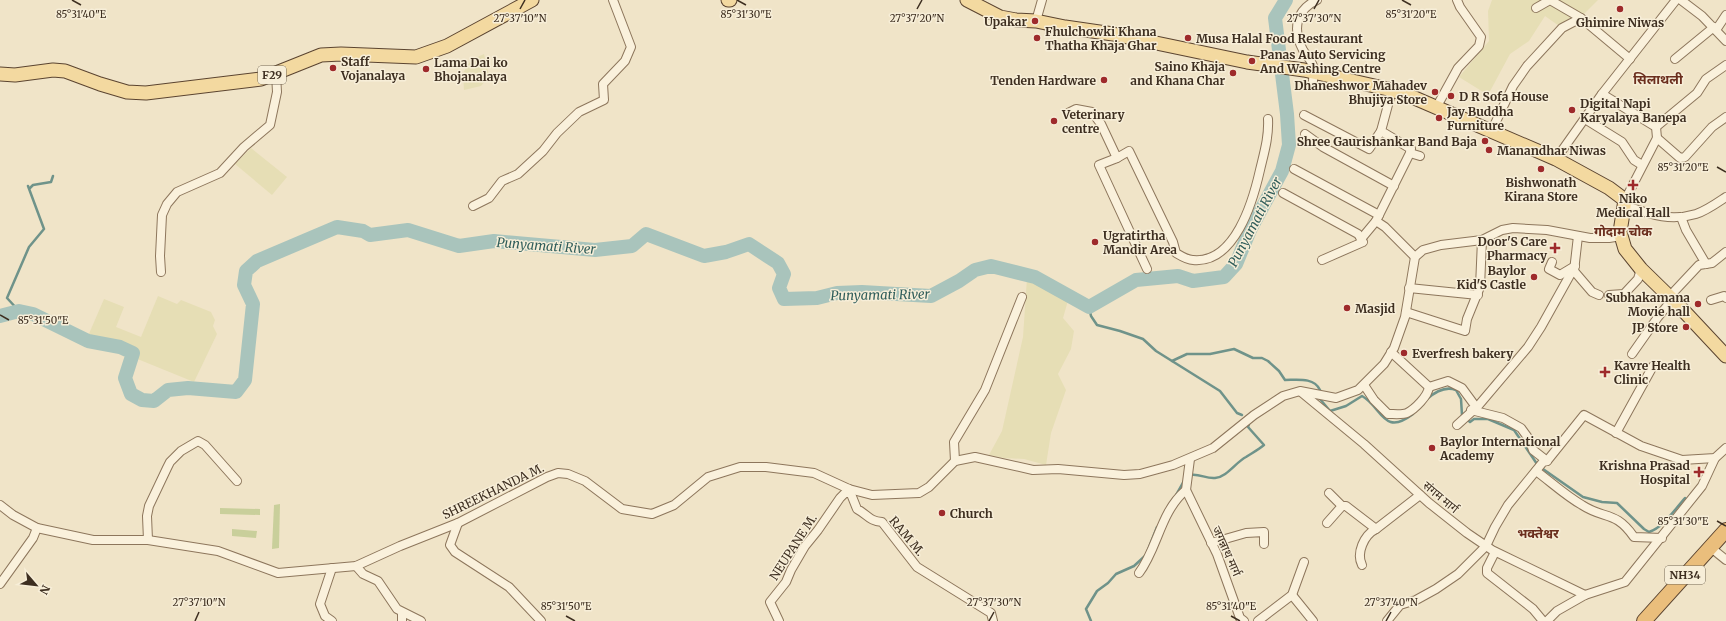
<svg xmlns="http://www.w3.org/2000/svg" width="1726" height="621" font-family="Merriweather,'Noto Sans Devanagari',serif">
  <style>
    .farmland { fill: #e6deb5 }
    .green { fill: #c9cf9b }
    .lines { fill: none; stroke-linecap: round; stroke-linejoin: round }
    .stream { stroke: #6f938a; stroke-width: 2.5 }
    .river { stroke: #a9c4bc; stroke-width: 14 }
    .minor-casing { stroke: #8d765c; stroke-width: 10 }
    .primary-casing { stroke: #5b4430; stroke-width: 15 }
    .trunk-casing { stroke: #5b4430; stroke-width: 16 }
    .minor { stroke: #faf1dc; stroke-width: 8 }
    .primary { stroke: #f3d9a0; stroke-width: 13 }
    .trunk { stroke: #eabe7c; stroke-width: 14 }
    .ticks { fill: none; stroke: #3d2e20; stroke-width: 1.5 }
    .poi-dot { fill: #9e2a2b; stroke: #f7eed8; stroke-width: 1.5 }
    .labels { text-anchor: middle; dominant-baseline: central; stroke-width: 3; stroke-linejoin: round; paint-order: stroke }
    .shield { fill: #f7eed8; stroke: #756857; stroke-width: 1 }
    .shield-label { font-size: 11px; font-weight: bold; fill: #3d2e20 }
    .poi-label { font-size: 12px; font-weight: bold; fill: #3d2e20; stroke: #f7eed8; text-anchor: start }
    .street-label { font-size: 12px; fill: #3d2e20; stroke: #f7eed8 }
    .neighbourhood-label { font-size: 13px; font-weight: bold; fill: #6b2e1e; stroke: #f7eed8 }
    .water-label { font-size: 13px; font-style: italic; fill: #2f5d5a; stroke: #f7eed8 }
    .ticks-label { font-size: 10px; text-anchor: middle; fill: #3d2e20; stroke: #f7eed8; stroke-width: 3; stroke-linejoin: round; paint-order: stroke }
  </style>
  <rect width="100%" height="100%" fill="#f0e4c8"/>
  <g class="farmland">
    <path d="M1492,0h106l-17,17 -19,11 -17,-12 -16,25 -19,13 -22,41 -29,-18 30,-36 -1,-30z"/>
    <path d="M484,54l5,22 -8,10 -17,4 -1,-17 8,-13z"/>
    <path d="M251,148l36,29 -15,18 -37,-31z"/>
    <path d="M1027,278l13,5 2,3 27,11 -6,21 11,13 -3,18 -13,25 8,16 -15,43 -5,32 -22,-6 -20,-1 -15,-3 13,-24 21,-94z"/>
    <path d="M158,296l19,8 4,-4 30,12 4,8 -2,6 4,8 -23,48 -86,-35 1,-4 -21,-7 16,-37 20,8 -8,20 25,10z"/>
  </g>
  <g class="green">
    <path d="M280,504l-1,44 -7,1 2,-44z"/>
    <path d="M220,508l40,1v6l-40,-1z"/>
    <path d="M232,529l25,2 -1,7 -24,-2z"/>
  </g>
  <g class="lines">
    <g class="stream">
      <path d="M30,188l3,-3 18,-3 2,-6"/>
      <path d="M1089,307l2,9 6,9 23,6 23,8 13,12 64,40 17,22 5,2"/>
      <path d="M19,311l-12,-13 22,-51 15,-18 -16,-43"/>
      <path d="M1172,361l15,-7h23l24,-5 19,9h9l6,3 11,10 6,9c12,0 29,-3 35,10"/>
      <path d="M1320,399l10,12 16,-5 16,-10c20,11 21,41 51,18"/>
      <path d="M1427,399c8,-7 19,-13 29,-9l5,9 1,16 8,7 4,-3h14l26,11 23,34"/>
      <path d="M1543,469l40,28 19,5 15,1 27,26 5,3c14,-4 26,-23 36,-34"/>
      <path d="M1190,475c9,-2 16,4 25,3 12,-1 21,-16 31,-21 6,-4 12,-7 18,-12l-16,-18 1,-3"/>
      <path d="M1176,495l9,-16"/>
      <path d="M1091,621l-5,-12 11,-18 11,-8 8,-9 18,-8 12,-11 11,-28"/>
    </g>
    <path class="river" d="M0,316l19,-5 14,3 55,27 32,6 13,6 -8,25 6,16 11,6 12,1 14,-11 20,-2 48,4 9,-12 8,-76 -9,-19 2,-14 11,-10 80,-34 26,4 7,4 38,-5 51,16 35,-5 101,9 37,-4 14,-12 58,22 22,-4 23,-8 29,19 6,11 -5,14 5,11 33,-1 20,-5 25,-1 69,4 28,-15 16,-11 16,-4 44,11 54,30 47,-27 42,-4 15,5 31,-4 12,-13 14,-34 32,-59 7,-26 -2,-31 -12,-96 11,-18"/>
    <g class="minor-casing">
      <g id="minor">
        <path d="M1681,0l21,16 24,25"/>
        <path d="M1536,8l14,-8 31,18"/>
        <path d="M1036,21l6,-21"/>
        <path d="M1716,30l10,-15"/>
        <path d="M1675,59l39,-32"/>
        <path d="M1313,81c0,-4 1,-9 1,-12 -1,-7 -8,-14 -11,-19 -11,-21 -7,-40 14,-50"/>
        <path d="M1392,90l-11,41 30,18 -1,4"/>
        <path d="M1602,94l54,33 1,11 -32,62"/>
        <path d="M1436,108l22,-40 21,-22 2,-9 -21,-30 -3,-7"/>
        <path d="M1068,113l8,-4 16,3 9,12 16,34 12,-7 44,91 3,11c5,3 11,7 17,7 42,4 60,-59 67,-90 4,-17 9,-33 8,-51"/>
        <path d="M1304,115l65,34 12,-18"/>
        <path d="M1585,119l37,23 12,18 8,5"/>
        <path d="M1656,127l41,-34 9,-14 20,-14"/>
        <path d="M1491,132l22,-46 14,-20 35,-38 19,-10 49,41"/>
        <path d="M1305,134l18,13 71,39"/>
        <path d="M1657,138l23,20 5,-1 27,-30 14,-10"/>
        <path d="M1117,158l-18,7 48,104"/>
        <path d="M1556,159l46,-65 74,-94"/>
        <path d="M1294,169l85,46"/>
        <path d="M1283,193l75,41 5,8 -41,18"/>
        <path d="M1624,205c26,9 45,17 72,9 10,-3 21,-11 30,-17"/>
        <path d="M473,206l16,-8 13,-17 16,-7 25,-23 14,-18 22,-21 25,-12 -1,-16 22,-23 6,-14 -18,-47"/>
        <path d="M1681,217l5,13 20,34"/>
        <path d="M1361,239l15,-18"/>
        <path d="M1415,257l-30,-30 -9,-6 34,-68 10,3"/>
        <path d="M1552,262l-3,7 11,6 15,-9"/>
        <path d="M1574,271l18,21 7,3"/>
        <path d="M161,272l-1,-16 2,-41 5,-11 10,-12 43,-19 24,-26 26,-22 7,-33 -1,-18"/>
        <path d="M1409,288l69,7"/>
        <path d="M1609,295l15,-1 14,-15 3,-10"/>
        <path d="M1669,297l30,-32 13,-2 14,-11"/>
        <path d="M1711,300l13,-4 2,2"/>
        <path d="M1406,312l59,19 2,-12 13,-32 2,-47"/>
        <path d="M1391,352l38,35"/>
        <path d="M1632,354l26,-37 14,-17"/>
        <path d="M1364,385l10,15 14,14c6,0 15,1 19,-1 8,-4 21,-17 22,-26"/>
        <path d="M1429,387l19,-6 14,7 14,19"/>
        <path d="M1301,392l63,52 65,59 38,30 25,17 93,45"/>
        <path d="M1471,410l32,8 18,10 8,11 4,11 14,11 37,-46 57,31 41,14 33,-2 11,-10"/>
        <path d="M1457,425l21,-19 50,-59 13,-20 29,-52 4,-4 4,-35"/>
        <path d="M1616,433l37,-67"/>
        <path d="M955,461l-1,-19 31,-52 37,-93"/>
        <path d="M1536,471c15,11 30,25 46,34 23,15 33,5 52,32l28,1"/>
        <path d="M1186,490l31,64 23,64 4,3"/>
        <path d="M0,505l13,10 24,13 56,12h55l70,11 60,22 78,-7 44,-20 58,-23 89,-46 11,-4 10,1 17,7 37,28 30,5 22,-9 34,-28 32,-10h26l48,6 35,16 23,6 47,-2 10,-6 26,-26 20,-4 58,13 25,-1 66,6 16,-1 33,-9 40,-17 41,-33 29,-19 17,-5 36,7 22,-8 26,-26 10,-16 11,-31 10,-60 8,-7 18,-5 41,-5 20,-10 11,-2 34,2 43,8h19l12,-2"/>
        <path d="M1342,506h4l30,23 44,-34"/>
        <path d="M458,523l-8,22 5,7 54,35 32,34"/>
        <path d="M1327,523l15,-17 -13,-13"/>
        <path d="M148,540l-1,-24 2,-10 18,-38 3,-6 11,-11 17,-10 7,4 32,36"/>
        <path d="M1211,543l35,-10 18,-1v12"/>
        <path d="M1710,547l16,13"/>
        <path d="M1495,552l-8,16v5l46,36 10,12"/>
        <path d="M1362,565c-6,-12 2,-30 14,-36"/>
        <path d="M356,566l7,8 15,7 19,28 24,12"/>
        <path d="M1139,573c19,-25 21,-61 47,-83l4,-31"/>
        <path d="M0,584l33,-46 4,-10"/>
        <path d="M1292,595l21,26"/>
        <path d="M402,613v8"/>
        <path d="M332,621l-7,-5 -5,-12 12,-36"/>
        <path d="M779,621l-9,-19 16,-20 5,-12 14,-24 13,-16 22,-32 9,-9 8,20c11,6 12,12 25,13l35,45 74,46 2,8"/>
        <path d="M1258,621l34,-26 12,-33"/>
        <path d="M1387,621l13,-16 16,-5 20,-11 22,-15 28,-28 9,-19 13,-22 35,-43 4,-1"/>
        <path d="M1547,621l10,-10 28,-16 40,-13 77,-96 13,-28"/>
      </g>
    </g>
    <g class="primary-casing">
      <g id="primary">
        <path d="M728,0h2"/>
        <path d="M967,0l33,17 16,3 20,1 29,6 48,7 134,28 57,8 88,20 18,6 146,63 53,29 16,12 -5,32 5,17 16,20 40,39 45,48"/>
        <path d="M0,74l15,1 38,-5 12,1 35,13 27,8 19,1 115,-14 60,-24 20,-1 75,3 31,-11 85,-46"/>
      </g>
    </g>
    <g class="trunk-casing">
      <path id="trunk" d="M1644,621l82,-91"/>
    </g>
    <use href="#minor" class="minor"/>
    <use href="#primary" class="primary"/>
    <use href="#trunk" class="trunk"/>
  </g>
  <path class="ticks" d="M72,0l9,5M737,0l9,5M1402,0l9,5M520,9l5,-9M917,9l5,-9M1314,9l5,-9M1717,167l9,5M0,315l9,5M1717,521l9,5M566,616l9,5M1231,616l9,5M195,621l4,-9M989,621l5,-9M1386,621l5,-9"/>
  <g class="poi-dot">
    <circle cx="1620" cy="9" r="4"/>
    <circle cx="1035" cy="21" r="4"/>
    <circle cx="1037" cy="38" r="4"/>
    <circle cx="1188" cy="38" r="4"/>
    <circle cx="1252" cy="61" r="4"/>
    <circle cx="333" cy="68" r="4"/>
    <circle cx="426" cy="69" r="4"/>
    <circle cx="1233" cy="73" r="4"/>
    <circle cx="1104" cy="80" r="4"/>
    <circle cx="1435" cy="92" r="4"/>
    <circle cx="1451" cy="96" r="4"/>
    <circle cx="1572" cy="110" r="4"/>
    <circle cx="1439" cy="118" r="4"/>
    <circle cx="1054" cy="121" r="4"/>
    <circle cx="1485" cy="141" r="4"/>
    <circle cx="1489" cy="150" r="4"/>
    <circle cx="1541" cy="169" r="4"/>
    <path d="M1631 179h4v4h4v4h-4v4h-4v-4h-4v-4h4z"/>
    <circle cx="1095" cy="242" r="4"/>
    <path d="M1553 242h4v4h4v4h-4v4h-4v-4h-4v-4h4z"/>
    <circle cx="1534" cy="277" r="4"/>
    <circle cx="1698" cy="304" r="4"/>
    <circle cx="1347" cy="308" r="4"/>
    <circle cx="1686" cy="327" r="4"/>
    <circle cx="1404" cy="353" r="4"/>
    <path d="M1603 366h4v4h4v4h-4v4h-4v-4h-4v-4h4z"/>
    <circle cx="1432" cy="448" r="4"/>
    <path d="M1697 466h4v4h4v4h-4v4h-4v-4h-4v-4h4z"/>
    <circle cx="942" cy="513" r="4"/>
  </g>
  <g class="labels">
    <g class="shield">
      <rect x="258" y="66" width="28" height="18" rx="3"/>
      <rect x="1665" y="566" width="40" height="18" rx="3"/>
    </g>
    <g class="shield-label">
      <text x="272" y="75">F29</text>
      <text x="1685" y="575">NH34</text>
    </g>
    <g class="poi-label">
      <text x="1027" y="21" text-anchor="end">Upakar</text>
      <text x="1620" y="22" text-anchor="middle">Ghimire Niwas</text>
      <text x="1045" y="31">Fhulchowki Khana<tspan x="1045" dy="14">Thatha Khaja Ghar</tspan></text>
      <text x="1196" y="38">Musa Halal Food Restaurant</text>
      <text x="1260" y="54">Panas Auto Servicing<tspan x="1260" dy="14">And Washing Centre</tspan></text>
      <text x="341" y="61">Staff<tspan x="341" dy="14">Vojanalaya</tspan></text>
      <text x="434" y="62">Lama Dai ko<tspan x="434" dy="14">Bhojanalaya</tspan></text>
      <text x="1225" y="66" text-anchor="end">Saino Khaja<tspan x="1225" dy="14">and Khana Char</tspan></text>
      <text x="1096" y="80" text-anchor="end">Tenden Hardware</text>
      <text x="1427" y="85" text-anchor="end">Dhaneshwor Mahadev<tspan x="1427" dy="14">Bhujiya Store</tspan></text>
      <text x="1459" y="96">D R Sofa House</text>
      <text x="1580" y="103">Digital Napi<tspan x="1580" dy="14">Karyalaya Banepa</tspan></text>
      <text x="1447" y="111">Jay Buddha<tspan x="1447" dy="14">Furniture</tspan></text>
      <text x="1062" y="114">Veterinary<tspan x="1062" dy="14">centre</tspan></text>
      <text x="1477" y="141" text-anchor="end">Shree Gaurishankar Band Baja</text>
      <text x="1497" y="150">Manandhar Niwas</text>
      <text x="1541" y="182" text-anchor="middle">Bishwonath<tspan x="1541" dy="14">Kirana Store</tspan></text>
      <text x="1633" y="198" text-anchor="middle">Niko<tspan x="1633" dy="14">Medical Hall</tspan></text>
      <text x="1103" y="235">Ugratirtha<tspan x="1103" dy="14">Mandir Area</tspan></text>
      <text x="1547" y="241" text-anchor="end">Door'S Care<tspan x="1547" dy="14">Pharmacy</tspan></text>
      <text x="1526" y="270" text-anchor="end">Baylor<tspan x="1526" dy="14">Kid'S Castle</tspan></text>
      <text x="1690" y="297" text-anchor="end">Subhakamana<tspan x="1690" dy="14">Movie hall</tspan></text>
      <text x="1355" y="308">Masjid</text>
      <text x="1678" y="327" text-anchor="end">JP Store</text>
      <text x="1412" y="353">Everfresh bakery</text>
      <text x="1614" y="365">Kavre Health<tspan x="1614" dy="14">Clinic</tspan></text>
      <text x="1440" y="441">Baylor International<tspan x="1440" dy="14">Academy</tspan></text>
      <text x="1690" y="465" text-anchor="end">Krishna Prasad<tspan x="1690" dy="14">Hospital</tspan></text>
      <text x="950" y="513">Church</text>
    </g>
    <g class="street-label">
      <text transform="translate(493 491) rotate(-26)">SHREEKHANDA M.</text>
      <text transform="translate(1441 497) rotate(40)">संगम मार्ग</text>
      <text transform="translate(907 536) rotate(50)">RAM M.</text>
      <text transform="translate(793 547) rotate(-57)">NEUPANE M.</text>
      <text transform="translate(1227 551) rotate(66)">जगन्नाथ मार्ग</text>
    </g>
    <g class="neighbourhood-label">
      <text x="1658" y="79">सिलाथली</text>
      <text x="1623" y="231">गाेदाम चाेक</text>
      <text x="1538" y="533">भक्तेश्वर</text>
    </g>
    <g class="water-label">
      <text transform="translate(1255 222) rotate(-62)">Punyamati River</text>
      <text transform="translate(546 246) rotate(4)">Punyamati River</text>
      <text transform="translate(880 295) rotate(-1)">Punyamati River</text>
    </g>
  </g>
  <g class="ticks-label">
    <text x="81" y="18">85°31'40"E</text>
    <text x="746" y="18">85°31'30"E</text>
    <text x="1411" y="18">85°31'20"E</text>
    <text x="520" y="22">27°37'10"N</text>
    <text x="917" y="22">27°37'20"N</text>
    <text x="1314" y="22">27°37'30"N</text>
    <text x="1683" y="171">85°31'20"E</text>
    <text x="43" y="324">85°31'50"E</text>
    <text x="1683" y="525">85°31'30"E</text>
    <text x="199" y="606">27°37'10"N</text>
    <text x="994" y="606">27°37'30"N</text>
    <text x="1391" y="606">27°37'40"N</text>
    <text x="566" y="610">85°31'50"E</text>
    <text x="1231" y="610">85°31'40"E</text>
  </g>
  <g transform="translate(36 585) rotate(118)" stroke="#f7eed8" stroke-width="3" paint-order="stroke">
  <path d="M0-3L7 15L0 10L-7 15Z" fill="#3d2e20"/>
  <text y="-6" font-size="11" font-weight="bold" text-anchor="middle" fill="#3d2e20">N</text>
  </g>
</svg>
